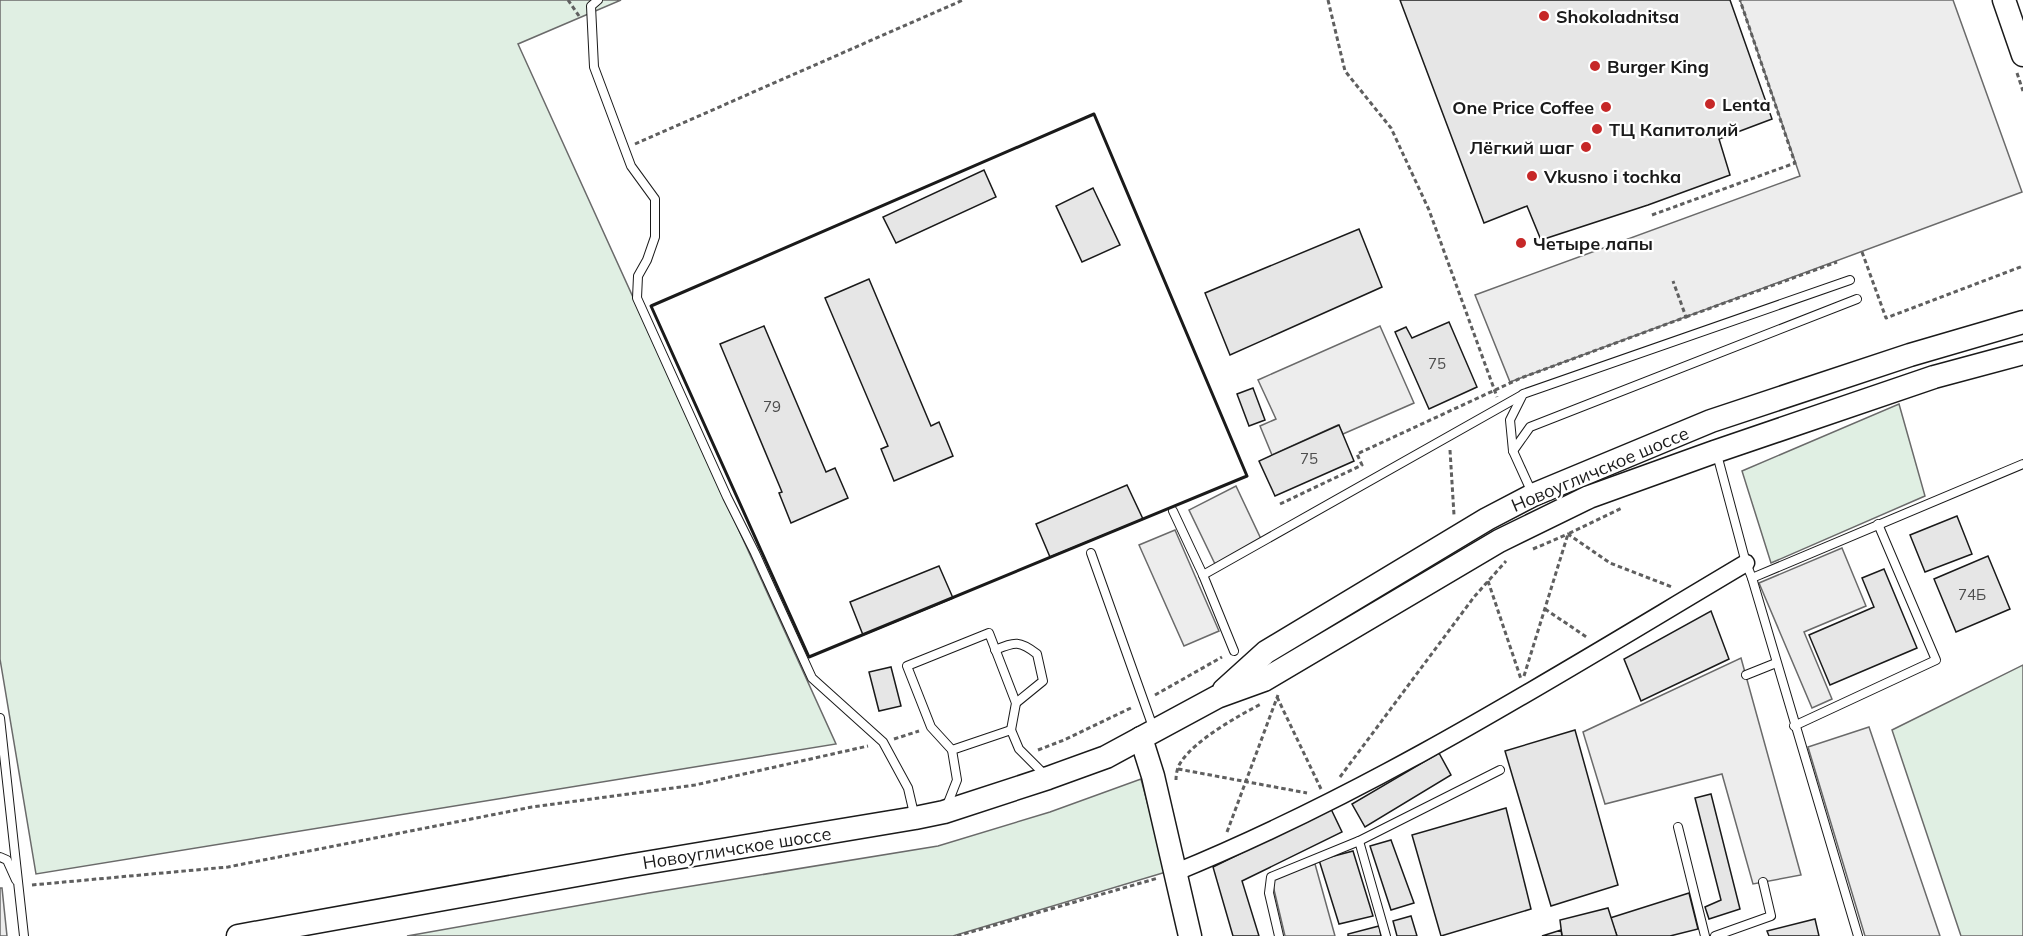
<svg xmlns="http://www.w3.org/2000/svg" width="2023" height="936" font-family="Mulish,sans-serif">
  <style>
    .green { fill: #e0efe3; stroke: #6a6a6a; stroke-width: 1.5 }
    .parking { fill: #ededed; stroke: #6a6a6a; stroke-width: 1.5 }
    .building { fill: #e6e6e6; stroke: #1a1a1a; stroke-width: 1.5 }
    .lines { fill: none; stroke-linecap: round; stroke-linejoin: round }
    .lane-casing { stroke: #1a1a1a; stroke-width: 10 }
    .street-casing { stroke: #1a1a1a; stroke-width: 19 }
    .secondary-casing { stroke: #1a1a1a; stroke-width: 25 }
    .path { stroke: #5f5f5f; stroke-width: 3; stroke-dasharray: 4.5 3; stroke-linecap: butt }
    .lane { stroke: #fff; stroke-width: 8 }
    .street { stroke: #fff; stroke-width: 16 }
    .secondary { stroke: #fff; stroke-width: 22 }
    .wall { stroke: #1a1a1a; stroke-width: 3 }
    .poi-dot { fill: #c62828; stroke: #fff; stroke-width: 2 }
    .labels { text-anchor: middle; dominant-baseline: central; stroke-width: 4.5; stroke-linejoin: round; paint-order: stroke }
    .number-label { font-size: 15px; fill: #4d4d4d }
    .poi-label { font-size: 18px; font-weight: bold; fill: #1a1a1a; stroke: #fff; text-anchor: start }
    .street-label { font-size: 18px; fill: #1a1a1a; stroke: #fff }
  </style>
  <rect width="100%" height="100%" fill="#fff"/>
  <g class="green">
    <path d="M0,0h621l-103,44 318,700 -800,130 -36,-215z"/>
    <path d="M1899,404l26,92 -154,67 -29,-92z"/>
    <path d="M2023,665v271h-62l-69,-206z"/>
    <path d="M1141,779l25,93 -213,64h-546l242,-43 289,-47 112,-34z"/>
  </g>
  <g class="parking">
    <path d="M1740,0h213l69,192 -512,190 -35,-87 325,-119z"/>
    <path d="M1380,326l34,77 -71,31 -5,-9 -66,30 -12,-29 16,-7 -18,-39z"/>
    <path d="M1236,486l25,53 -46,25 -26,-54z"/>
    <path d="M1175,530l44,101 -35,15 -45,-101z"/>
    <path d="M1842,548l24,58 -62,26 28,67 -20,9 -53,-125z"/>
    <path d="M1741,658l60,217 -48,9 -31,-110 -117,30 -22,-72z"/>
    <path d="M1869,727l71,209h-75l-57,-189z"/>
    <path d="M1315,864l20,72h-50l-14,-59z"/>
    <path d="M0,888h2l5,48h-7z"/>
  </g>
  <g class="building">
    <path d="M1400,0h330l42,119 -53,20 11,36 -82,30 -107,35 -14,-34 -43,17z"/>
    <path d="M984,170l12,27 -100,46 -13,-26z"/>
    <path d="M1093,188l27,57 -38,17 -26,-56z"/>
    <path d="M1359,229l23,58 -152,68 -25,-62z"/>
    <path d="M869,279l62,147 8,-4 14,34 -59,25 -13,-32 7,-3 -63,-148z"/>
    <path d="M1449,322l28,65 -48,22 -34,-77 11,-5 6,11z"/>
    <path d="M764,326l62,146 9,-4 13,30 -57,25 -12,-30 3,-1 -62,-148z"/>
    <path d="M1253,388l12,32 -16,6 -12,-32z"/>
    <path d="M1339,425l15,36 -79,35 -16,-35z"/>
    <path d="M1127,485l16,34 -93,38 -14,-33z"/>
    <path d="M1957,516l15,38 -47,18 -15,-37z"/>
    <path d="M1988,556l22,53 -54,23 -22,-53z"/>
    <path d="M939,566l14,32 -90,37 -13,-33z"/>
    <path d="M1884,569l33,79 -87,37 -21,-50 65,-28 -12,-29z"/>
    <path d="M1711,611l18,48 -88,42 -17,-42z"/>
    <path d="M891,667l10,39 -22,5 -10,-39z"/>
    <path d="M1575,730l43,155 -67,21 -46,-155z"/>
    <path d="M1439,753l12,22 -86,52 -13,-23z"/>
    <path d="M1711,794l29,115 -31,10 -4,-12 16,-7 -26,-102z"/>
    <path d="M1506,808l25,101 -90,27 -29,-101z"/>
    <path d="M1331,809l11,23 -100,49 17,55h-26l-20,-69z"/>
    <path d="M1391,840l23,63 -23,7 -21,-64z"/>
    <path d="M1353,851l20,65 -34,8 -20,-64z"/>
    <path d="M1689,893l9,36 -28,7h-53l-7,-18z"/>
    <path d="M1608,908l9,28h-55l-2,-16z"/>
    <path d="M1411,916l6,20h-20l-4,-15z"/>
    <path d="M1815,919l4,17h-50l-2,-5z"/>
    <path d="M1379,926l2,10h-33v-2z"/>
    <path d="M1561,930l1,6h-20z"/>
  </g>
  <g class="lines">
    <g class="lane-casing">
      <g id="lane">
        <path d="M598,0l-7,6 3,61 37,99 24,33v38l-8,23 -9,16 -1,22 90,199 28,56 57,125 71,64 25,46 7,30"/>
        <path d="M1513,451l17,-24 327,-128"/>
        <path d="M1714,452l5,10 27,101 6,15 106,358"/>
        <path d="M1533,495l-20,-44 -3,-31 13,-26 327,-114"/>
        <path d="M1173,511l30,64 31,76"/>
        <path d="M1091,553l63,177"/>
        <path d="M1203,575l319,-180"/>
        <path d="M1752,578l271,-114"/>
        <path d="M995,650c20,-8 24,-10 42,4l6,27 -27,22"/>
        <path d="M1746,675l30,-12"/>
        <path d="M0,718l24,218"/>
        <path d="M1794,726l142,-66 -58,-136"/>
        <path d="M952,750l-21,-23 -24,-61 82,-33 27,70 -5,27"/>
        <path d="M946,808l11,-28 -5,-30 59,-20 8,19 27,27"/>
        <path d="M1678,827l27,109"/>
        <path d="M1359,841l27,95"/>
        <path d="M0,857l7,3 9,20"/>
        <path d="M1279,936l-10,-43 2,-16 88,-36 141,-71"/>
        <path d="M1715,936l56,-20 -8,-34"/>
      </g>
    </g>
    <g class="street-casing">
      <path id="street" d="M1174,873c201,-82 385,-199 572,-310"/>
    </g>
    <g class="secondary-casing">
      <g id="secondary">
        <path d="M2004,0l19,55"/>
        <path d="M1224,690l42,-38 221,-133 46,-24 178,-74 199,-66 113,-33"/>
        <path d="M1141,738l12,38 37,160"/>
        <path d="M238,936l389,-70 288,-48 29,-6 104,-34 58,-21 111,-60 47,-17 235,-139 90,-44 125,-45 220,-75 89,-24"/>
      </g>
    </g>
    <g class="path">
      <path d="M568,0l11,16"/>
      <path d="M1328,0l17,71 46,57 38,82 68,187"/>
      <path d="M2017,73l6,18"/>
      <path d="M635,144l328,-144"/>
      <path d="M1652,215l143,-52 -55,-163"/>
      <path d="M1862,252l24,66 137,-52"/>
      <path d="M1686,317l151,-55"/>
      <path d="M1450,450l4,65"/>
      <path d="M1280,504l82,-39 -5,-11 164,-76 165,-61 -13,-36"/>
      <path d="M1533,549l35,-15 42,29 62,24"/>
      <path d="M1488,581l33,98"/>
      <path d="M1545,609l43,29"/>
      <path d="M1524,676l44,-142 54,-26"/>
      <path d="M1155,695l67,-38"/>
      <path d="M1277,697l44,92"/>
      <path d="M894,739l25,-8"/>
      <path d="M1038,750l26,-10 69,-33"/>
      <path d="M1178,769l129,24"/>
      <path d="M1340,777l134,-180 32,-36"/>
      <path d="M1176,780c0,-5 1,-13 5,-18 14,-22 57,-46 80,-58"/>
      <path d="M1227,832l51,-137"/>
      <path d="M32,885l196,-18 304,-60 163,-22 173,-39"/>
      <path d="M957,936l201,-58"/>
    </g>
    <use href="#lane" class="lane"/>
    <use href="#street" class="street"/>
    <use href="#secondary" class="secondary"/>
    <path class="wall" d="M1094,114l153,362 -438,181 -158,-351z"/>
  </g>
  <g class="poi-dot">
    <circle cx="1544" cy="16" r="6"/>
    <circle cx="1595" cy="66" r="6"/>
    <circle cx="1710" cy="104" r="6"/>
    <circle cx="1606" cy="107" r="6"/>
    <circle cx="1597" cy="129" r="6"/>
    <circle cx="1586" cy="147" r="6"/>
    <circle cx="1532" cy="176" r="6"/>
    <circle cx="1521" cy="243" r="6"/>
  </g>
  <g class="labels">
    <g class="number-label">
      <text x="1437" y="363">75</text>
      <text x="772" y="406">79</text>
      <text x="1309" y="458">75</text>
      <text x="1972" y="594">74Б</text>
    </g>
    <g class="poi-label">
      <text x="1556" y="16">Shokoladnitsa</text>
      <text x="1607" y="66">Burger King</text>
      <text x="1722" y="104">Lenta</text>
      <text x="1594" y="107" text-anchor="end">One Price Coffee</text>
      <text x="1609" y="129">ТЦ Капитолий</text>
      <text x="1574" y="147" text-anchor="end">Лёгкий шаг</text>
      <text x="1544" y="176">Vkusno i tochka</text>
      <text x="1533" y="243">Четыре лапы</text>
    </g>
    <g class="street-label">
      <text transform="translate(1600 469) rotate(-23)">Новоугличское шоссе</text>
      <text transform="translate(737 848) rotate(-9)">Новоугличское шоссе</text>
    </g>
  </g>
</svg>
